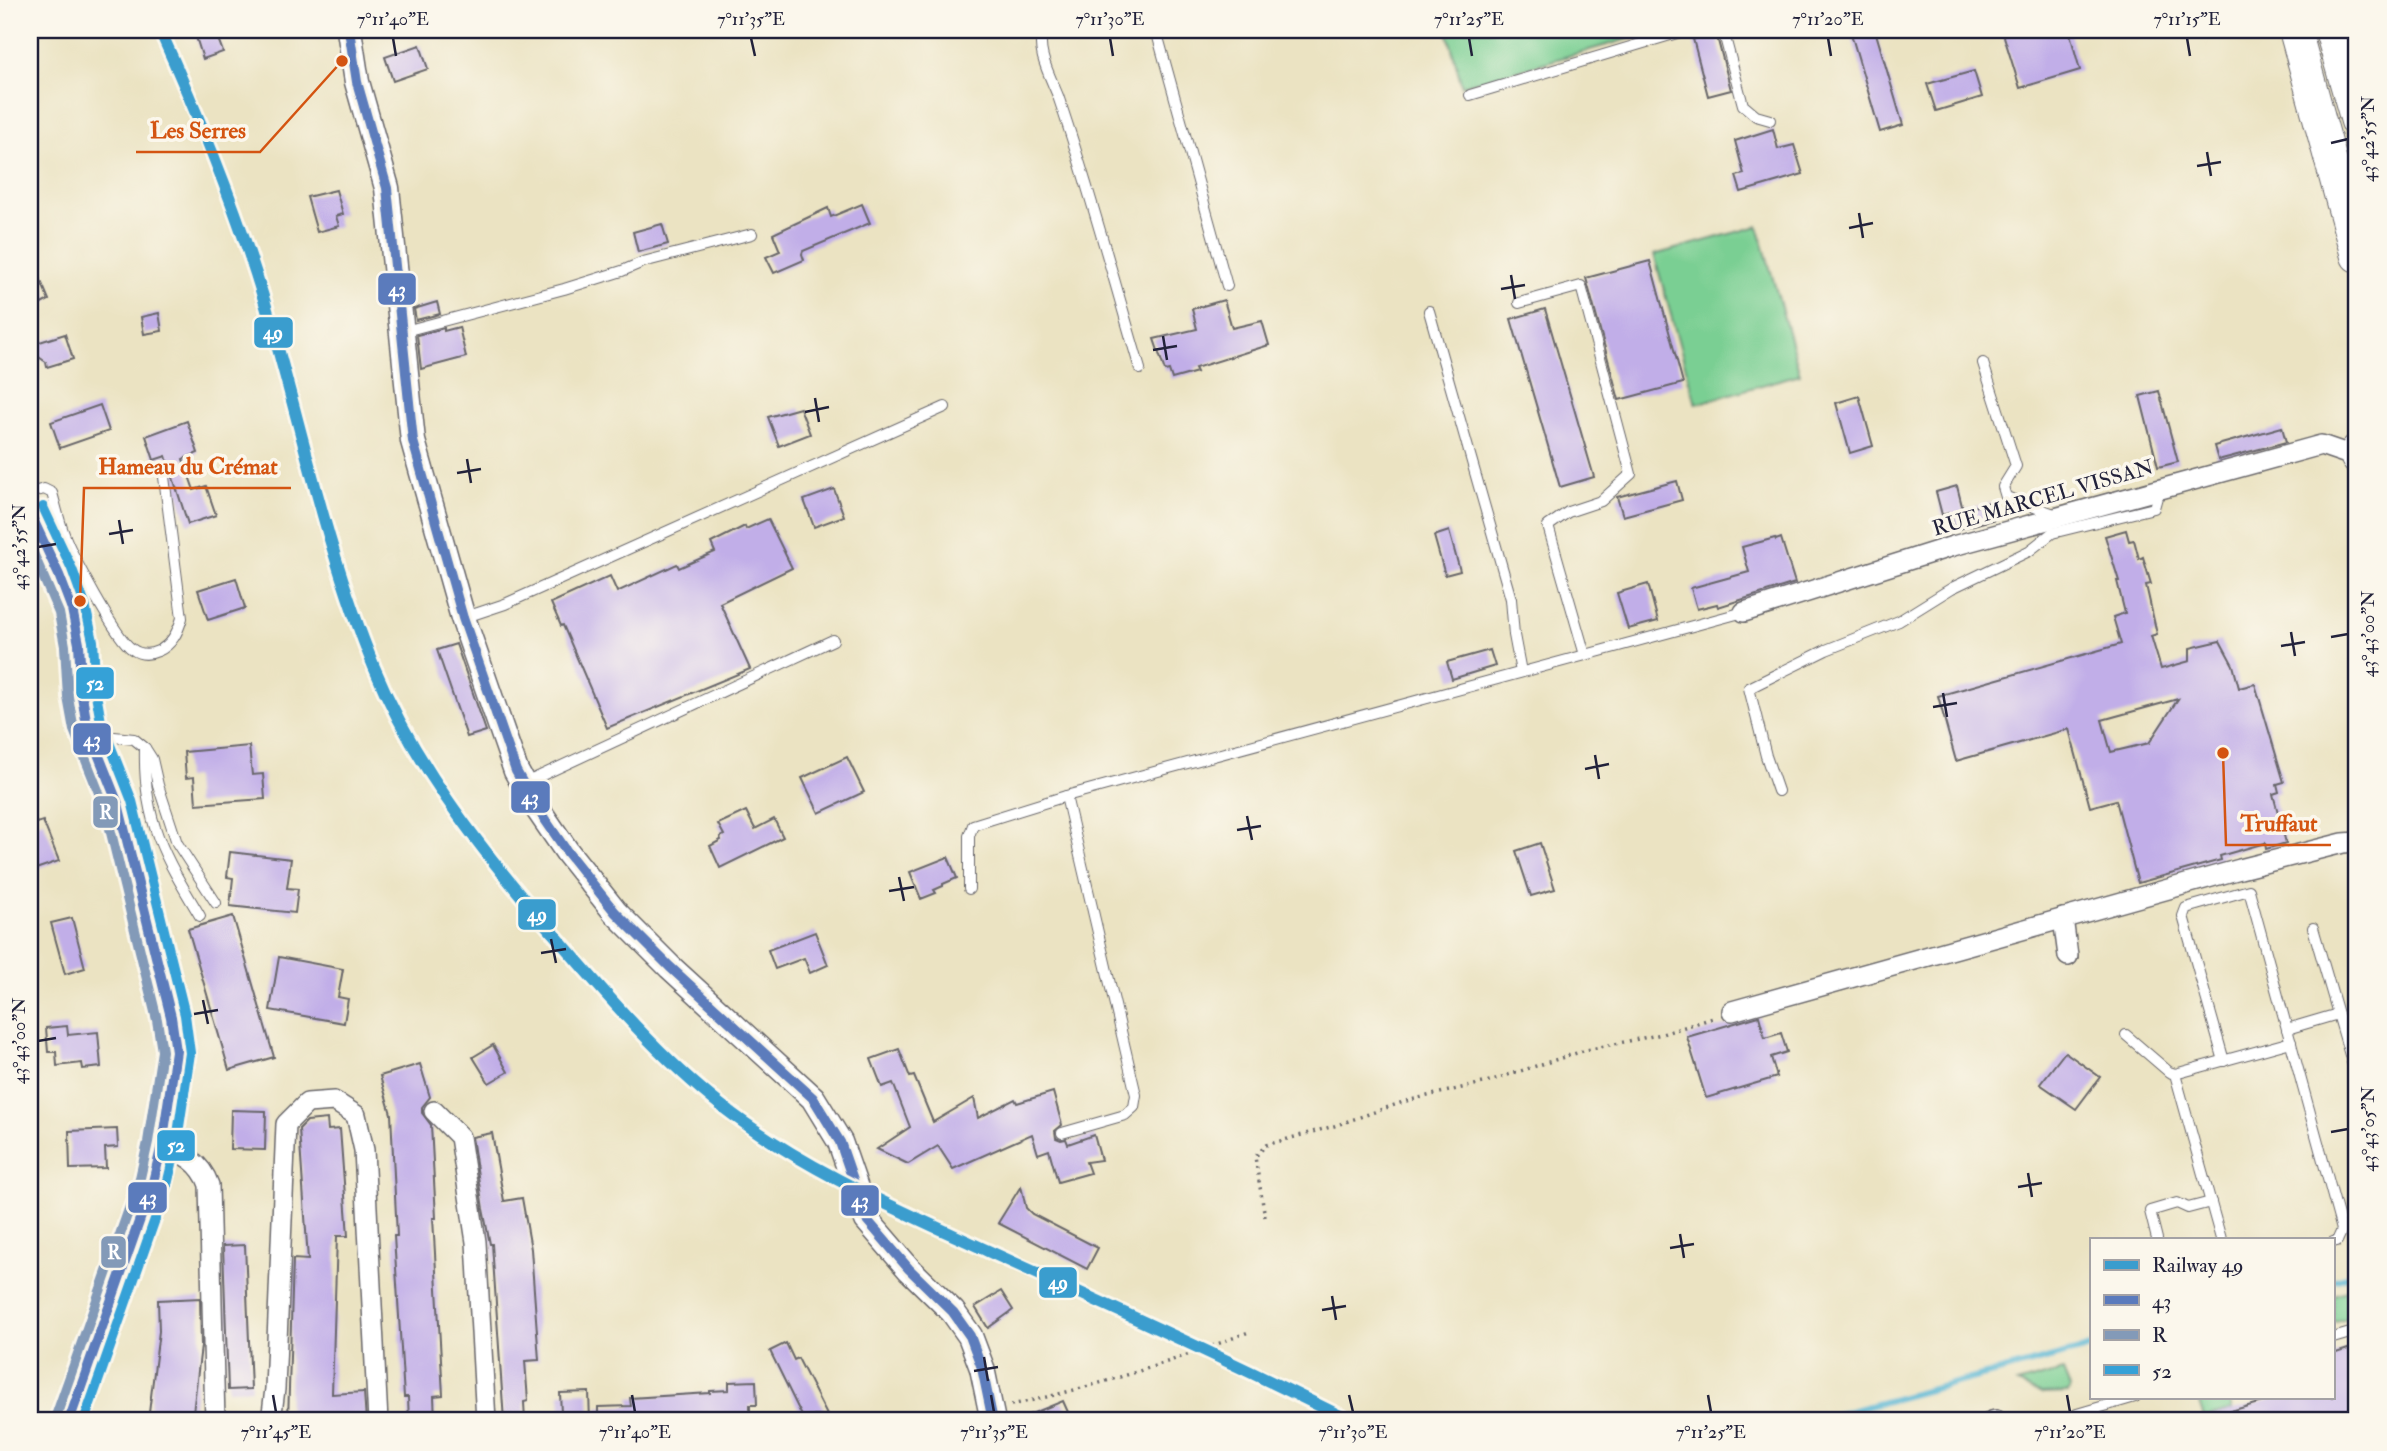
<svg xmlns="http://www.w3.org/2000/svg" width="2387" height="1451" font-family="'IM FELL Double Pica',serif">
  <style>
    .green { fill: #7acf93; stroke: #4e7867; stroke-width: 2 }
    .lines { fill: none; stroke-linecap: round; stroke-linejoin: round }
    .stream { stroke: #53b4d2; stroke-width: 6 }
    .building { fill: #c1aee8; fill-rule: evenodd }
    .service-casing { stroke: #68666a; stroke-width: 12 }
    .minor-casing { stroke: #68666a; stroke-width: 22 }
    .tertiary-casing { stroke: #68666a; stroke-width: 27 }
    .primary-casing { stroke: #68666a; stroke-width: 34 }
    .path { stroke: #68666a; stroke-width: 3.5; stroke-dasharray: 2 5; stroke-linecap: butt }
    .service { stroke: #fff; stroke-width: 10 }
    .minor { stroke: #fff; stroke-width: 19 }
    .tertiary { stroke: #fff; stroke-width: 24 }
    .primary { stroke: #fff; stroke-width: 32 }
    .bus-1-casing { stroke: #fbf7ec; stroke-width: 16 }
    .bus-2-casing { stroke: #fbf7ec; stroke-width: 16 }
    .bus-3-casing { stroke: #fbf7ec; stroke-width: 16 }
    .bus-1 { stroke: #5b7bbc; stroke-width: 10 }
    .bus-2 { stroke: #839ab8; stroke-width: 10 }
    .bus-3 { stroke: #35a1d7; stroke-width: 10 }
    .rail-1-casing { stroke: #fbf7ec; stroke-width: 18 }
    .rail-1 { stroke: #3a9dce; stroke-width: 12 }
    .ticks { fill: none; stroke: #22223b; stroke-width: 2.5 }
    .labels { text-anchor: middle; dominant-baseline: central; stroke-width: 7; stroke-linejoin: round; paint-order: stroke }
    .street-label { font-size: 21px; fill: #22223b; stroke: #fbf7ec }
    .leader { fill: none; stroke: #d45411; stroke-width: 2.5 }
    .callout-dot { fill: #d45411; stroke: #fbf7ec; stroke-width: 2.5 }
    .callout-label { font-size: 23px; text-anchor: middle; font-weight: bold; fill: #d45411; stroke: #fbf7ec; stroke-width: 7; stroke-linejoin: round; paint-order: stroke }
    .line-badge { stroke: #fbf7ec; stroke-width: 2.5 }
    .badge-label { font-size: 19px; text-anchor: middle; font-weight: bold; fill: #fff }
    .neatline { fill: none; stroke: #22223b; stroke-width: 2.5 }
    .ticks-label { font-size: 18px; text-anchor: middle; fill: #22223b }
  </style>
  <rect width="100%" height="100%" fill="#fbf7ec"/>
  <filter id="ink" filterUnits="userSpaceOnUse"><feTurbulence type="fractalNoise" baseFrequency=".0143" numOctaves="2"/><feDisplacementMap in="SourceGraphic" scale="14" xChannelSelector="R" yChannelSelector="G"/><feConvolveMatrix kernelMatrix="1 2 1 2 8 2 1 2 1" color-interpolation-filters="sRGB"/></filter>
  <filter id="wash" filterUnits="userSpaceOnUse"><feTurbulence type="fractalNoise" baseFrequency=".00686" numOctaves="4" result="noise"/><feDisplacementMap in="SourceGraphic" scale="28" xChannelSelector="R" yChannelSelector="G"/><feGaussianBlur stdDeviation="1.57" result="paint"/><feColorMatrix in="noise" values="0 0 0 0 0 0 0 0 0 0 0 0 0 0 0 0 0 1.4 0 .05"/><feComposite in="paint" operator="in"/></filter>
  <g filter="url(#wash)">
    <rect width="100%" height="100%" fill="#ebe3c2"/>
    <g class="green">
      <path d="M1447,30h213l-198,56z"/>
      <path d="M1758,226l42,148 -104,30 -42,-149z"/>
      <path d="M2357,1288v27l-24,7v-27z"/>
      <path d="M2063,1371l7,17 -2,5 -26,1 -25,-10z"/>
      <path d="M2197,1397h31l4,13 -28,8z"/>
    </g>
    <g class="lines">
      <g class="stream">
        <path d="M2333,1280l24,-7"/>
        <path d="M1812,1421l279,-74"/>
      </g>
    </g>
    <g id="blocks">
      <g class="building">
        <path d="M1850,30h25l28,95 -23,7z"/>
        <path d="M2002,30h67l11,40 -60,18z"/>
        <path d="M215,31l8,21 -20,7 -7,-22z"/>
        <path d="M1716,33l15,57 -23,6 -15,-57z"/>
        <path d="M420,45l8,24 -35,12 -8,-24z"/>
        <path d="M1974,71l8,26 -46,14 -9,-27z"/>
        <path d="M1773,129l5,20 16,-4 9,29 -62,18 -5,-16 8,-2 -9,-33z"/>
        <path d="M336,190l7,24 -7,2 3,10 -22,6 -10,-35z"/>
        <path d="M862,204l8,19 -67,28 -1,3 2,6 -30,13 -8,-16 14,-6 -7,-17 55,-26 3,9z"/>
        <path d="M662,224l6,20 -30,8 -5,-20z"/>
        <path d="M30,255l19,45 -19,10z"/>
        <path d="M1650,261l33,122 -64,17 -33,-122z"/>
        <path d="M1224,300l8,28 30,-7 7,24 -74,23 2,4 -25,7 -3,-9 -4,1 -11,-32 43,-10 -5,-20z"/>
        <path d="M437,302l3,12 -24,6 -2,-11z"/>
        <path d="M1545,309l49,168 -34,10 -49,-168z"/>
        <path d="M159,313l3,18 -18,3 -3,-17z"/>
        <path d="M459,327l7,30 -45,12 -4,-34 27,-7v3z"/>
        <path d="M65,334l8,25 -26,8 -1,-5 -16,-11v-6z"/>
        <path d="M2159,391l19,71 -20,5 -18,-71z"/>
        <path d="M1859,396l14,50 -23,7 -14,-50z"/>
        <path d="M100,405l9,26 -49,17 -9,-26z"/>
        <path d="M800,408l10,26 -31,12 -11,-29z"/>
        <path d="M187,421l11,32 -15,6 11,31 12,-4 10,29 -28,9 -22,-68 -12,4 -8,-24z"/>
        <path d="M2282,427l4,15 -68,18 -4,-14z"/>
        <path d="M1677,481l5,19 -59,16 -6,-19z"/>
        <path d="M1957,486l6,24 27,-8 5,17 -40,11 -5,-17 -8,2 -6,-23z"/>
        <path d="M834,489l10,27 -30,11 -10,-27z"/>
        <path d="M768,519l24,49 -72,35 30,66 -143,59 -44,-103 -2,1 -10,-23 59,-27 7,16 60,-28 2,4 36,-16 -4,-9 34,-17 1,3z"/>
        <path d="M2126,530l3,11 5,-1 5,19 4,-2 8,27 -5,1 11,49 -6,2 10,33 29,-8v-13l30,-7 13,24 6,23 16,-4 29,98 -7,2 2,8 -6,2 13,49 -20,6 -1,-6 -45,13 1,4 -83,23 -22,-83 -26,7 -21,-78 -113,32 -18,-65 183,-52 -8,-27 12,-4 -8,-32h2l-14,-45zM2178,699l-29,44 -38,9 -9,-32z"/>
        <path d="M1449,531l11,40 -15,4 -11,-39z"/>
        <path d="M1775,538l1,2 5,-2 14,45 -77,24 -1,-3 -20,5 -6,-21 58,-16 -7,-25z"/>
        <path d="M236,578l9,30 -37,12 -10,-30z"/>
        <path d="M1648,584l10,37 -30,8 -11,-36z"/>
        <path d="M456,644l30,87 -19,6 -30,-87z"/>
        <path d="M1490,650l5,16 -43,13 -5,-17z"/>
        <path d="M249,746l3,29 11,-1 2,25 -69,5 -2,-27 -8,1 -2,-26z"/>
        <path d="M847,757l17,35 -45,21 -17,-35z"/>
        <path d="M746,811l9,18 19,-10 9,18 -63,31 -10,-22 11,-6 -1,-3 4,-2 -6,-11z"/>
        <path d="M43,821l16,40 -29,10v-46z"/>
        <path d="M1540,843l15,46 -24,7 -15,-45z"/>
        <path d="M230,852l61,7 -4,29 11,1 -3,24 -65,-7 3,-28 -6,-1z"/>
        <path d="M948,857l9,21 -14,6v2l-9,4 2,3 -15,6 -11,-27z"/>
        <path d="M233,916l41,141 -45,13 -41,-141z"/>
        <path d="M72,918l13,50 -20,6 -14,-51z"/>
        <path d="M815,932l13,33 -18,8 -6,-15 -29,11 -7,-19z"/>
        <path d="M279,957l64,12 -5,28 10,2 -4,24 -74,-13z"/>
        <path d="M1759,1016l6,22 16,-5 6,19 -16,5 6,20 -71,21 -19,-61z"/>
        <path d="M67,1026l1,9 30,-3 3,35 -18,2 -1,-6 -25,3 -1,-14h-8l-2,-24z"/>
        <path d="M493,1045l15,27 -19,11 -16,-26z"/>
        <path d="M899,1049l11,28 4,-1 19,46 41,-24 4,20 37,-19 2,4 36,-11 9,33 -7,6 1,7 5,2 5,-1 2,5 26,-9 7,25 -15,2 4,11 -32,9 -9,-32 -11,4 -6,-20 -79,35 -15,-23 -30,18 -31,-15 33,-22 -17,-44 -11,4 -11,-28z"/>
        <path d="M2065,1052l35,25 -24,32 -36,-25z"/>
        <path d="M420,1064l10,33 -8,10v6l9,12 5,93h-3l10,177 -9,1 1,25h-26l-1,-24h-4l-10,-161h3l-6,-122 -11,-38z"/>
        <path d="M231,1110l35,1 -1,39 -35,-1z"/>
        <path d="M327,1119l1,11 12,-1 8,107h-11l-5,158 32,-2 2,29h-78l5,-162 15,1 -9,-131 8,-8z"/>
        <path d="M117,1129l1,18 -13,1 1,20 -36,1 -1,-38z"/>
        <path d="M492,1133l12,68 18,-3 9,51 8,111 -14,1 3,40 -4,1 1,19h-21l-12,-177h-2l-7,-35 -11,-72z"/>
        <path d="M1021,1186l5,22 6,6 66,34 -11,21 -89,-46z"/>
        <path d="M245,1245l6,144 -23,1 -5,-144z"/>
        <path d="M1001,1291l12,19 -25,18 -13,-21z"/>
        <path d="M200,1298l1,48 -9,75h-44l11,-90 -1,-31z"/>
        <path d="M786,1343l8,17 4,-2 29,57 -25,1 -32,-65z"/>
        <path d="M2357,1346v75h-147v-4l69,-20h54v-43z"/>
        <path d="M756,1381l1,24h-7v13l-152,3v-14l33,-1 -1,-8 80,-5v-2l19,-1v-8z"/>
        <path d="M589,1392l1,29h-18v-8h-11l-1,-20z"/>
        <path d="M1063,1401l9,20h-58z"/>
      </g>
    </g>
  </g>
  <g filter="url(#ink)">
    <use href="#blocks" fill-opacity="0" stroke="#68666a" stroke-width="2"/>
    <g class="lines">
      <g class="service-casing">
        <g id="service">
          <path d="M1044,30c-10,18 7,48 14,66 31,90 55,182 82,273"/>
          <path d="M1156,30l71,256"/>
          <path d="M1723,30l20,75 13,11 14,4"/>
          <path d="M1470,95l217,-65"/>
          <path d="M1519,303l62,-17 50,188 -30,27 -33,11 -20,14 37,129"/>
          <path d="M1429,311l82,288 3,36 7,37"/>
          <path d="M401,332l163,-43 58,-18 21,-9 109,-28"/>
          <path d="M1983,363l33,103 -13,21 3,10 51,18"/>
          <path d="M30,493l14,-4 8,4c4,14 7,28 12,41 7,20 53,106 68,115 8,6 17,6 26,2 14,-6 20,-19 24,-33l-18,-141"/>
          <path d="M463,618l42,-14 440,-197"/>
          <path d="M93,742l21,-5 20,2 11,9 7,11 6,26 19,58 39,60"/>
          <path d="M145,748c-2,73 19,108 55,168"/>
          <path d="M523,784l310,-144"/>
          <path d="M1778,791l-12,-35 -17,-68 77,-38 73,-29 53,-33 77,-37 23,-18 102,-25 5,-18"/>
          <path d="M969,889v-53l4,-11 93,-29 678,-184"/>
          <path d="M2313,928l44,151"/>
          <path d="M2287,1029l51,-15"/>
          <path d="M2126,1035l43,37 6,2 116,-32"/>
          <path d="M2224,1061l-41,-145 3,-8 63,-18 93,340 -5,11 -4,1"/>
          <path d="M2175,1074l46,165"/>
          <path d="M1062,1133l63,-18 9,-8 2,-12 -70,-299"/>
          <path d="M2157,1239l-7,-28 27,-8 11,5 23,-6"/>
          <path d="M2333,1338l24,-7"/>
          <path d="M1996,1420l49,1"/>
          <path d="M2066,1421l11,-7 58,-17"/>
        </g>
      </g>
      <g class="minor-casing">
        <g id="minor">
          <path d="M1744,612l209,-66 368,-101 35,12"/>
          <path d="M2063,918l5,38"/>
          <path d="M1732,1011l508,-142 103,-26 14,-1"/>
          <path d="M434,1111l26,26 16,105 10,179"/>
          <path d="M162,1145c22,9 39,17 47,40l6,236"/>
          <path d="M271,1421l4,-32 11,-265 21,-21 27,-2 22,14 8,35 14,271"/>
          <path d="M1992,1421l4,-1"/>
        </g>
      </g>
      <g class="tertiary-casing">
        <g id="tertiary">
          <path d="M349,30l8,52 30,106 26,253 50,177 53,153 19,34 33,48 47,59 55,55 143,131 27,44 27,78 42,49 44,43 17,24 12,32 11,53"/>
          <path d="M30,513l29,62 13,34 7,35 3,52 5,30 31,78 53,213 5,34 -14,94 -9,37 -84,239"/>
        </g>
      </g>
      <g class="primary-casing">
        <g id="primary">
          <path d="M2295,30l62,226"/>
          <path d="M2331,30l26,91"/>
          <path d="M2357,450v8"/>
        </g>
      </g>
      <g class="path">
        <path d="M1265,1217l-10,-60 11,-12 68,-19 72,-25 77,-18 103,-33 76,-16 51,-16"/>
        <path d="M1011,1405c81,-17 162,-43 240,-74"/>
      </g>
      <use href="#service" class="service"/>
      <use href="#minor" class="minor"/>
      <use href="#tertiary" class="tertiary"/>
      <use href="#primary" class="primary"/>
      <g class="bus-1-casing">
        <g id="bus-1">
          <path d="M349,30l8,52 30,106 26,253 50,177 53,153 19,34 33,48 47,59 55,55 143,131 27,44 27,78 42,49 44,43 17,24 12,32 11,53"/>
          <path d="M30,513l29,62 13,34 7,35 3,52 5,30 31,78 53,213 5,34 -14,94 -9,37 -84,239"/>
        </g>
      </g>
      <g class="bus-2-casing">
        <path id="bus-2" d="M30,546l29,67 6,33 3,51 6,33 31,78 52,212 5,31 -14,91 -8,36 -84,238"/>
      </g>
      <g class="bus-3-casing">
        <path id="bus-3" d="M43,507l29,62 13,36 8,36 3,53 5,28 31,79 53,214 5,38 -14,94 -9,38 -83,236"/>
      </g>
      <use href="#bus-1" class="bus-1"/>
      <use href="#bus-2" class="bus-2"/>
      <use href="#bus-3" class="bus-3"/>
      <g class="rail-1-casing">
        <path id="rail-1" d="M160,30c40,89 77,179 105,273 36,121 61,247 109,364 39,94 100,174 166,251 57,66 114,135 183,189 80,62 174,102 265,144 121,55 243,110 362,170"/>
      </g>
      <use href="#rail-1" class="rail-1"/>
    </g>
  </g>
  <path class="ticks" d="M393,38l3,18M751,38l4,18M1110,38l3,18M1469,38l3,18M1828,38l3,18M2187,38l3,18M2331,143l17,-4M2207,152l4,24M2197,166l24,-4M1859,213l4,25M1849,228l24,-5M1511,275l4,24M1501,289l24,-4M1163,336l4,24M1153,350l24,-4M815,398l4,24M805,412l24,-5M467,459l4,24M457,473l24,-4M119,520l4,24M109,534l24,-4M38,547l18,-3M2291,632l4,24M2331,637l17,-3M2281,646l24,-4M1943,693l4,24M1933,707l24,-4M1595,755l4,24M1585,769l24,-5M1247,816l5,24M1237,830l24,-4M899,877l5,24M889,891l25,-4M551,939l5,24M541,953l25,-4M203,1000l5,24M194,1014l24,-4M38,1041l18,-3M2331,1132l17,-3M2028,1173l4,24M2018,1187l24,-4M1680,1234l4,24M1670,1248l24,-4M1332,1296l4,24M1322,1310l24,-4M984,1357l4,24M974,1371l24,-4M273,1395l3,17M632,1395l3,17M991,1395l3,17M1349,1395l4,17M1708,1395l3,17M2067,1395l3,17"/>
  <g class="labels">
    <g class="street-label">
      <text transform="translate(2043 498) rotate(-16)">RUE MARCEL VISSAN</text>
    </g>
  </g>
  <path class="leader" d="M342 61L260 152H136M80 601L84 488H291M2223 753L2226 845H2331"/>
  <g class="callout-dot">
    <circle cx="342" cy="61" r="7"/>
    <circle cx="80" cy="601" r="7"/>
    <circle cx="2223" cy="753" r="7"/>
  </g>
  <g class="callout-label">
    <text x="198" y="138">Les Serres</text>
    <text x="188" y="474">Hameau du Crémat</text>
    <text x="2279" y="831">Truffaut</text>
  </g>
  <g class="line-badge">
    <rect x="377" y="272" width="40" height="34" rx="7" fill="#5b7bbc"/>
    <rect x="253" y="316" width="41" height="33" rx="7" fill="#3a9dce"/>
    <rect x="75" y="666" width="40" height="34" rx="7" fill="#35a1d7"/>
    <rect x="72" y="722" width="40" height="34" rx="7" fill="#5b7bbc"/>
    <rect x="510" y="780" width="41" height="34" rx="7" fill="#5b7bbc"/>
    <rect x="92" y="795" width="27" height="34" rx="7" fill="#839ab8"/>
    <rect x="517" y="898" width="40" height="33" rx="7" fill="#3a9dce"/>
    <rect x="156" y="1129" width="40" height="33" rx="7" fill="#35a1d7"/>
    <rect x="127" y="1181" width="41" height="33" rx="7" fill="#5b7bbc"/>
    <rect x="840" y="1184" width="40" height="33" rx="7" fill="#5b7bbc"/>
    <rect x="100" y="1235" width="27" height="34" rx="7" fill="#839ab8"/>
    <rect x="1038" y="1266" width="40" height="33" rx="7" fill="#3a9dce"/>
  </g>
  <g class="badge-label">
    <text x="397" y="296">43</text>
    <text x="273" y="339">49</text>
    <text x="95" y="690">52</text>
    <text x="92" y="746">43</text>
    <text x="530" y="804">43</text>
    <text x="106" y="819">R</text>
    <text x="537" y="921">49</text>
    <text x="176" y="1152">52</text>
    <text x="148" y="1204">43</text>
    <text x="860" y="1207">43</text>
    <text x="114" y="1259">R</text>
    <text x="1058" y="1289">49</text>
  </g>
  <rect width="2387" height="1451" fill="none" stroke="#fbf7ec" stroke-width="77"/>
  <rect x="2090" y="1238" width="245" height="161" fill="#fbf7ec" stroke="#a4a2a5" stroke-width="2"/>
  <rect x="2104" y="1260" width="35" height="10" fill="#3a9dce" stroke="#a4a2a5" stroke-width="2"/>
  <text x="2152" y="1272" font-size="21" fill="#22223b">Railway 49</text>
  <rect x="2104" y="1295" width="35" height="10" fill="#5b7bbc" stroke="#a4a2a5" stroke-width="2"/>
  <text x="2152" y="1308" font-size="21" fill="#22223b">43</text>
  <rect x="2104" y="1330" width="35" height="10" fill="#839ab8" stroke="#a4a2a5" stroke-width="2"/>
  <text x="2152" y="1342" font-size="21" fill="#22223b">R</text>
  <rect x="2104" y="1365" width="35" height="10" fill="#35a1d7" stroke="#a4a2a5" stroke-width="2"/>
  <text x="2152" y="1378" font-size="21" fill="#22223b">52</text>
  <rect x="38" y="38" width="2310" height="1374" class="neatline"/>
  <g class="ticks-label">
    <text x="393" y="25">7°11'40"E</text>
    <text x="751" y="25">7°11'35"E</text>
    <text x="1110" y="25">7°11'30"E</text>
    <text x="1469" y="25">7°11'25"E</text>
    <text x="1828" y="25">7°11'20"E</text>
    <text x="2187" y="25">7°11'15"E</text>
    <text transform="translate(2368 139) rotate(-90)" y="6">43°42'55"N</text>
    <text transform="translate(19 547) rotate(-90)" y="6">43°42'55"N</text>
    <text transform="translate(2368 634) rotate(-90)" y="6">43°43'00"N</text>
    <text transform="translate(19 1041) rotate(-90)" y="6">43°43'00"N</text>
    <text transform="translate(2368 1129) rotate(-90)" y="6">43°43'05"N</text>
    <text x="276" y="1438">7°11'45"E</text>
    <text x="635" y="1438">7°11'40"E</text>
    <text x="994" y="1438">7°11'35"E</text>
    <text x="1353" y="1438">7°11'30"E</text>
    <text x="1711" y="1438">7°11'25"E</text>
    <text x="2070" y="1438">7°11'20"E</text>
  </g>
</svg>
